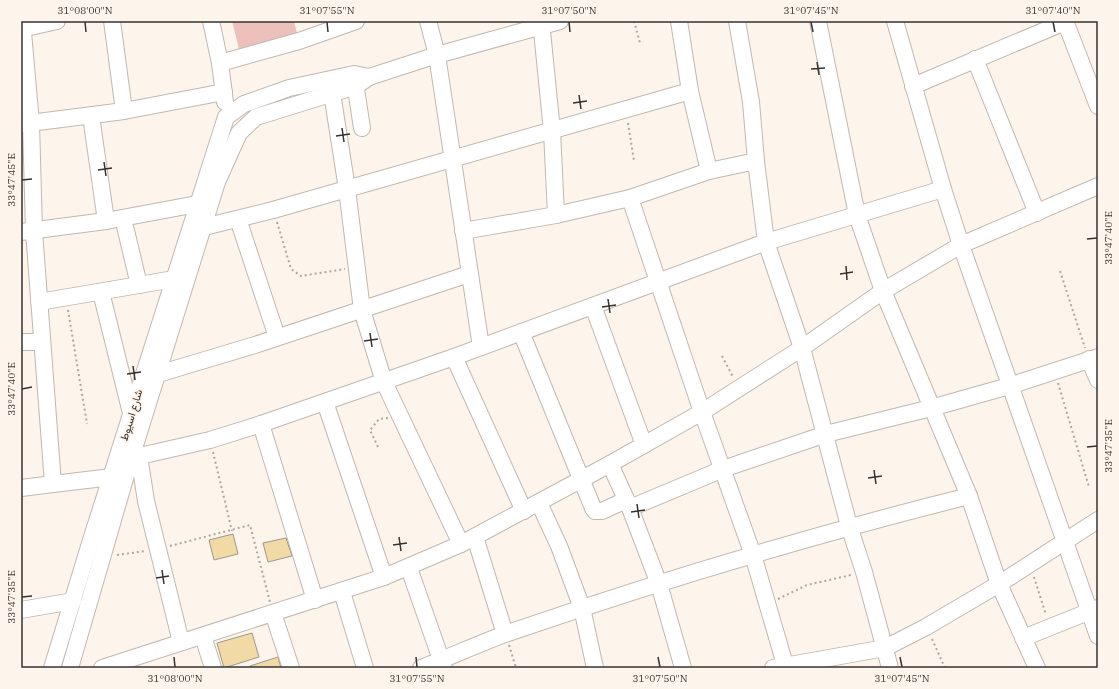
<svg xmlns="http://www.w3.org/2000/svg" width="1119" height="689" font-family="'IBM Plex Serif',Vazirmatn,serif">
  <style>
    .green { fill: #eec0bb }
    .building { fill: #f2daa6; stroke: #9c978e }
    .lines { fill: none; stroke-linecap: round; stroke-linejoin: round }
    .minor-casing { stroke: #c0b8b0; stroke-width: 18 }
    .path { stroke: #ada7a0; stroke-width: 2; stroke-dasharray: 2 3; stroke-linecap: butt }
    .minor { stroke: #fff; stroke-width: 16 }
    .ticks { fill: none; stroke: #36322f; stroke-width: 1.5 }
    .labels { text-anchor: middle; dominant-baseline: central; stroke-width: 4; stroke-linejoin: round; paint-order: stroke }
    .street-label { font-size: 11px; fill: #36322f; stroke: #fdf5ec }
    .neatline { fill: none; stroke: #36322f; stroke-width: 1.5 }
    .ticks-label { font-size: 10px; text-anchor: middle; fill: #36322f }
  </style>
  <rect width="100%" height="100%" fill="#fdf5ec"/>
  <path class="green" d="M232,21h62l4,17 -58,15z"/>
  <g class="building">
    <path d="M233,534l5,20 -24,6 -5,-20z"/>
    <path d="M286,538l6,18 -24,6 -5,-19z"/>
    <path d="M252,633l7,24 -35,11 -7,-25z"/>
    <path d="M278,657l3,11h-31v-2z"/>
  </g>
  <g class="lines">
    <g class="minor-casing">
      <g id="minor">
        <path d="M22,21l9,102 3,108 19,253 59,-7"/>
        <path d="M112,21l12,90"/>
        <path d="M211,21l9,42 5,39"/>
        <path d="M428,21l9,34 44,292"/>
        <path d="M541,21l11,110 4,84"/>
        <path d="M679,21l11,70 19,80"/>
        <path d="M737,21l14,81 5,59 10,81 36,106 47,178 15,46 26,96"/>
        <path d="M818,21l39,194 26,76 86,205 30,88 38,84"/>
        <path d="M895,21l48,168 18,56 137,391"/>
        <path d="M1065,21l33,85"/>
        <path d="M21,29l36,-8"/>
        <path d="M975,59l62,154"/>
        <path d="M220,63l79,-22 57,-20"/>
        <path d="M354,76l8,52"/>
        <path d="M913,86l152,-64"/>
        <path d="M332,93l15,96 15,121 22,72 77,162"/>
        <path d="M91,116l15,105"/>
        <path d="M22,124l102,-13 100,-19"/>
        <path d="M630,198l72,214 51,143 33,113"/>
        <path d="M123,218l16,67"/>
        <path d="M238,219l39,118"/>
        <path d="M204,227l69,-17 417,-119"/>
        <path d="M463,231l93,-16 74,-17 79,-27 47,-10"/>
        <path d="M21,232l85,-11 91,-17"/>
        <path d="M101,292l30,121"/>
        <path d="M39,302l135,-23"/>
        <path d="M593,306l51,139"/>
        <path d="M521,332l72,176 2,3h7l24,-11"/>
        <path d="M21,342h20"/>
        <path d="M454,357l70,154"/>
        <path d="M1089,359l9,21"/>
        <path d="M158,374l97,-29 214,-71"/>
        <path d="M325,402l59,175"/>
        <path d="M261,424l54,176"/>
        <path d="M139,456l7,45 35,141"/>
        <path d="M131,458l79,-18 51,-16 193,-67 312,-115 177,-53"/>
        <path d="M610,464l20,44 29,76 24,84"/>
        <path d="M21,488l32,-4"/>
        <path d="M539,503l20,43 23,62 13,60"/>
        <path d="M630,508l93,-39 103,-35 105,-26 78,-22 89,-29"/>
        <path d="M475,537l30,97"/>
        <path d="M409,568l35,100"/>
        <path d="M342,592l23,76"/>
        <path d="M21,610l52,-9"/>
        <path d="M273,613l18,55"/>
        <path d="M203,636l10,32"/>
        <path d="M1023,638l75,-30"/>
        <path d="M52,668l39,-128 135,-423 18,-13 45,-16 65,-14 15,3"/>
        <path d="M70,668l61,-210 86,-276 22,-49 17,-16 100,-31 13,-9 68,-22 123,-34"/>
        <path d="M102,668l282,-91 77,-33 149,-80 92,-52 100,-64 81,-57 78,-46 137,-59"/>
        <path d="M421,668c29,-11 57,-24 87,-35 151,-52 305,-98 461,-137"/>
        <path d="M773,668l112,-20 41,-21 73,-43 99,-64"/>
      </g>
    </g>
    <g class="path">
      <path d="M634,21l6,22"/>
      <path d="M628,123l6,38"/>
      <path d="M277,222l14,47 10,7 44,-7"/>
      <path d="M1060,271l25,77"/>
      <path d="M68,310l19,114"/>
      <path d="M722,356l11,21"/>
      <path d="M1058,383l31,104"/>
      <path d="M378,447l-8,-17 9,-11 9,-1"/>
      <path d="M213,452l19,79"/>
      <path d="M170,546l80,-21 20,77"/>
      <path d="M117,555l29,-4"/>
      <path d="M1034,577l12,38"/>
      <path d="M778,599l29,-14 44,-10"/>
      <path d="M932,639l13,29"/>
      <path d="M509,645l7,23"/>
    </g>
    <use href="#minor" class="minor"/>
  </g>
  <path class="ticks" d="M85,22l1,10M327,22l1,10M569,22l1,10M811,22l2,10M1053,22l2,10M817,62l2,13M811,69l14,-1M579,95l2,14M573,103l14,-2M342,128l2,14M336,136l14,-2M104,162l2,14M98,170l14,-2M22,180l10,-1M1087,239l10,-1M846,266l1,14M840,274l13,-2M608,299l2,14M602,307l14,-2M370,333l2,14M364,341l14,-2M133,366l2,14M127,374l14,-2M22,389l10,-2M1087,447l10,-1M874,470l2,14M868,478l14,-2M637,504l2,14M631,512l14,-2M399,537l2,14M393,545l14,-2M162,570l2,14M156,578l13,-2M22,597l10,-1M174,657l1,10M416,657l1,10M658,657l2,10M900,657l2,10"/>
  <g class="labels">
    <g class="street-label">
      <text transform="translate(131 415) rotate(-73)">شارع اسيوط</text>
    </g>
  </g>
  <rect width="1119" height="689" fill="none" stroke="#fdf5ec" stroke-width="44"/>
  <rect x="22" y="22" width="1075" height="645" class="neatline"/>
  <g class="ticks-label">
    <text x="85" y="14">31°08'00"N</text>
    <text x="327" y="14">31°07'55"N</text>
    <text x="569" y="14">31°07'50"N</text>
    <text x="811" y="14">31°07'45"N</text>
    <text x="1053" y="14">31°07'40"N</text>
    <text transform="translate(11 180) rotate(-90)" y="4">33°47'45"E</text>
    <text transform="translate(1108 238) rotate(-90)" y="4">33°47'40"E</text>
    <text transform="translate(11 389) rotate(-90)" y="4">33°47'40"E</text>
    <text transform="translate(1108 446) rotate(-90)" y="4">33°47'35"E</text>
    <text transform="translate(11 597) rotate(-90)" y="4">33°47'35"E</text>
    <text x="175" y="682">31°08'00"N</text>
    <text x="417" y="682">31°07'55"N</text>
    <text x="660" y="682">31°07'50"N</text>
    <text x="902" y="682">31°07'45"N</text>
  </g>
</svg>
